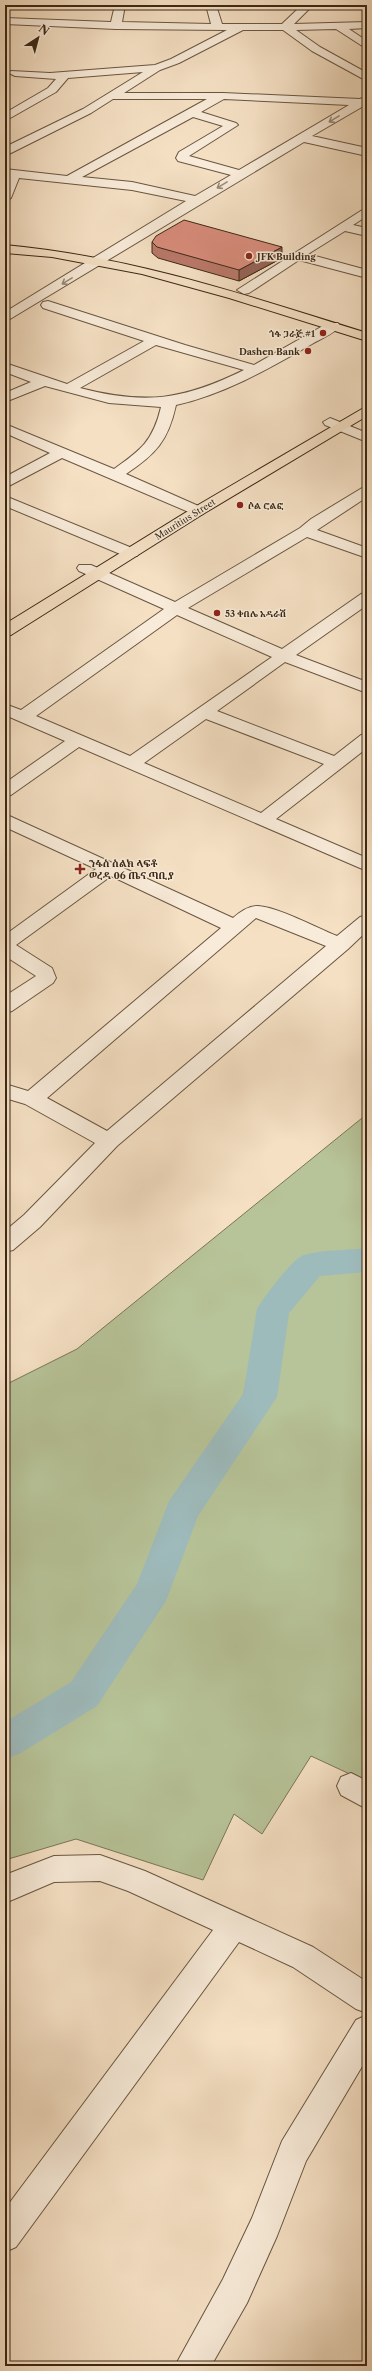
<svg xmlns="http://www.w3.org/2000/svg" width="372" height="2371" font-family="'Libre Caslon Text','Noto Serif Ethiopic',serif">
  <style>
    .green { fill: #b7c398; stroke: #797656 }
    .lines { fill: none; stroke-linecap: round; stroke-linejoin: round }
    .river { fill: #9ebbbc; fill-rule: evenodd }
    .minor-casing { stroke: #6a5641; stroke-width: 2 }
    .major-casing { stroke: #3b2815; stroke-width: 2 }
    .minor { fill: #f8ebd9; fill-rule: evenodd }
    .major { fill: #f5e0c4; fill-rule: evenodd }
    .wall { fill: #ba786a; stroke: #3b2815 }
    .shaded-wall { fill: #976256; stroke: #3b2815 }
    .building { fill: #d88c7b; stroke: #3b2815 }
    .oneway { stroke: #9a8a77 }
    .poi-dot { fill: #8f2418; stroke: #f8ebd9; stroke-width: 1.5 }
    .labels { text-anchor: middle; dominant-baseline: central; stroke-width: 3; stroke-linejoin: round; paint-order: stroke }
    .far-poi-label { font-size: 9px; font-weight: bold; fill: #3b2815; stroke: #f8ebd9; text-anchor: start }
    .far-street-label { font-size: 9px; fill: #3b2815; stroke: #f8ebd9 }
    .poi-label { font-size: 10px; font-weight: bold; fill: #3b2815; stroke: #f8ebd9; text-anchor: start }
  </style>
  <rect width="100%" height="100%" fill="#f5e0c4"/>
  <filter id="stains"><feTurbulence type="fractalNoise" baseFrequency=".005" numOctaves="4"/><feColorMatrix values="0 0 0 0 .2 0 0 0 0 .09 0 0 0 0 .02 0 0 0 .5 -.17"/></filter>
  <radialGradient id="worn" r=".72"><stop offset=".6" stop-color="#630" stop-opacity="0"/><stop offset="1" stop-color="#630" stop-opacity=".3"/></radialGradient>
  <path class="green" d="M367,1114v668l-56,-26 -49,78 -28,-20 -31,66 -127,-41 -71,21v-475l72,-36z"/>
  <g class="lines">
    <path class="river" d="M367,1248v24l-47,4 -31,37 -12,84 -79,119 -32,85 -69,105 -78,48 -14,5v-37l66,-40 66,-98 32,-83 74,-107 14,-85c6,-11 33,-46 43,-52 10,-7 53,-7 67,-9z"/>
    <g class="minor-casing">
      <g id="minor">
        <path d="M115,5h10l-3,17 89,2 -5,-19h10l6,19h60l20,-19h11l-19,19 73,-2v6l-18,1 18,12v8l-31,-20 -40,1 24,17 47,26v8l-55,-30 -29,-21h-40l-64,33 -19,7 -36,23h99l137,6 7,-3v8l-55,32 55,12v8l-63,-14 -299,180v-10l181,-111 -54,-11 -113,-12 -8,20 -6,4v-19l3,-6h-3v-8l62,7 140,-77h-94l-22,14 -86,43v-9l78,-38 60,-37 -75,6 -12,14 -51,29v-8l43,-25 8,-9 -41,-3 -6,-3 2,-2 39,2 105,-8 16,-6 56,-29 -111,-1 -111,-5v-6l106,4zM224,99l125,6 -110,65 -50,-14 49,-31 -2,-2 -35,-11zM193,117l30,9 -44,26 -3,6 2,3 53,14 -36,21 -63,-14 -50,-5z"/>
        <path d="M367,207v9l-14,9 14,3v8l-22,-5 -37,23 59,16v8l-68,-18 -50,33 -5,1 -7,-4z"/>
        <path d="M48,301l137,44 69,20 74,-42h10l2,3c-6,8 -20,13 -28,18 -44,25 -87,50 -136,61 -8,36 -20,49 -50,69l77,34 3,3 -3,3 -5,2 -136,-58 -57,30v-11l45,-24 -45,-20v-9l109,45c27,-19 39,-28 47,-62l-52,-4 -64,-17 -40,16v-9l26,-11 -26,-10v-9l62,21 77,-43 -101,-33 -2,-3 2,-3zM156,345l88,25c-61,30 -98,35 -164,18z"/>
        <path d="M330,418l37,15v9l-42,-17 -2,-3z"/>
        <path d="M367,485v12l-50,33 50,18v10l-60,-21 -119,71 94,41 79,-55 6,-2v13l-71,50 71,27v11l-82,-31 -68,49 117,45 27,-21 6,-1v14l-91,71 91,39v13l-288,-124 -68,48 -6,1v-13l60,-42 -60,-26v-11l16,6 143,-101 -85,-38 -2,-3 2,-3h12l84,37 125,-74 11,-9zM177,615l95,42 -142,99 -94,-40zM206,719l118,45 -63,49 -117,-50z"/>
        <path d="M5,496l132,54 2,3 -2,3h-12l-120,-50z"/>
        <path d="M5,814l228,104c7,-6 15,-12 25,-12 20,1 59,22 79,30l23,-19 7,-2v16l-19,18 -231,197 -77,81 -27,23 -8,2v-21l19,-16 71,-72 -70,-39 -20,-6v-14l23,7 193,-163 -110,-52 -95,69 36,23 4,10 -3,5 -41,28 -7,2v-17l31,-20 -31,-20v-21l91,-66 -91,-42zM256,918l70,28 -219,185 -60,-33z"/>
        <path d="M351,1773l16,8v28l-26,-14 -4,-9 4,-9z"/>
        <path d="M100,1855l45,16 168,76 54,35v31l-11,-4 -63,-42 -54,-25 -223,305 -11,5v-43l208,-279 -85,-39 -28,-10 -46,1 -49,21v-28l49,-19z"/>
        <path d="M367,2015v43l-61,103 -29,75 -30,67 -36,63h-36l48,-87 29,-61 30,-77 74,-121z"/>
      </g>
    </g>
    <g class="major-casing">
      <g id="major">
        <path d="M5,245c129,12 240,50 362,88v8l-138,-43 -87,-24 -90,-17 -47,-4z"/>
        <path d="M367,406v10l-164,98 -192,121 -6,1v-12l188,-116z"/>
      </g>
    </g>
    <use href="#minor" class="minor"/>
    <use href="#major" class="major"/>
  </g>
  <path class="wall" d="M152,242l130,16 -43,23 -81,-23 -6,-5z"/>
  <path class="shaded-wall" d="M282,247v11l-43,23v-11z"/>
  <path class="building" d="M184,220l98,27 -43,23 -82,-23 -5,-5 4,-6z"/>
  <defs><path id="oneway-shaft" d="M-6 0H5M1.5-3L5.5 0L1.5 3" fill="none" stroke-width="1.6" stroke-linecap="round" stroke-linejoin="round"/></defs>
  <g class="oneway">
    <use href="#oneway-shaft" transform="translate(334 119) rotate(149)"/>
    <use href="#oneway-shaft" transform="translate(222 185) rotate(149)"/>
    <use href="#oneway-shaft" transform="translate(67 281) rotate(149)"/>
  </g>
  <g class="poi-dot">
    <circle cx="249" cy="256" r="4"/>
    <circle cx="323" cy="333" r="4"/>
    <circle cx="308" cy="351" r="4"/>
    <circle cx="240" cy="505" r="4"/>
    <circle cx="217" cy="613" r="4"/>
    <path d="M78 863h4v4h4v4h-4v4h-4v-4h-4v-4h4z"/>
  </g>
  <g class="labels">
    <g class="far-poi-label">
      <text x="257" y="256">JFK Building</text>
      <text x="315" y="333" text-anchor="end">ጎፋ ጋራጅ #1</text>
      <text x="300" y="351" text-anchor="end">Dashen Bank</text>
      <text x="248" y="505">ሶል ሮልፎ</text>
      <text x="225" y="613">53 ቀበሌ አዳራሽ</text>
    </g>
    <g class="far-street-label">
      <text transform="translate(185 519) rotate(-32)">Mauritius Street</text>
    </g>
    <g class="poi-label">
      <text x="89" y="863">ንፋስ ስልክ ላፍቶ<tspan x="89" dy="12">ወረዳ 06 ጤና ጣቢያ</tspan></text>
    </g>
  </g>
  <rect width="372" height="2371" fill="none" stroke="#f5e0c4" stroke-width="20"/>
  <rect x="6" y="6" width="360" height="2359" fill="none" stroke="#3b2815" stroke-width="2"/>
  <rect x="10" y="10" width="352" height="2351" fill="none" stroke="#3b2815"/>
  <g transform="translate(38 38) rotate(36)" stroke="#f8ebd9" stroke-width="3" paint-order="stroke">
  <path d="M0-3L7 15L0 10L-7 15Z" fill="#3b2815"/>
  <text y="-6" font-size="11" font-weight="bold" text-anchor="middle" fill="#3b2815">N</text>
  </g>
  <rect width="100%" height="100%" filter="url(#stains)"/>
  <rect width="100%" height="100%" fill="url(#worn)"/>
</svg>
